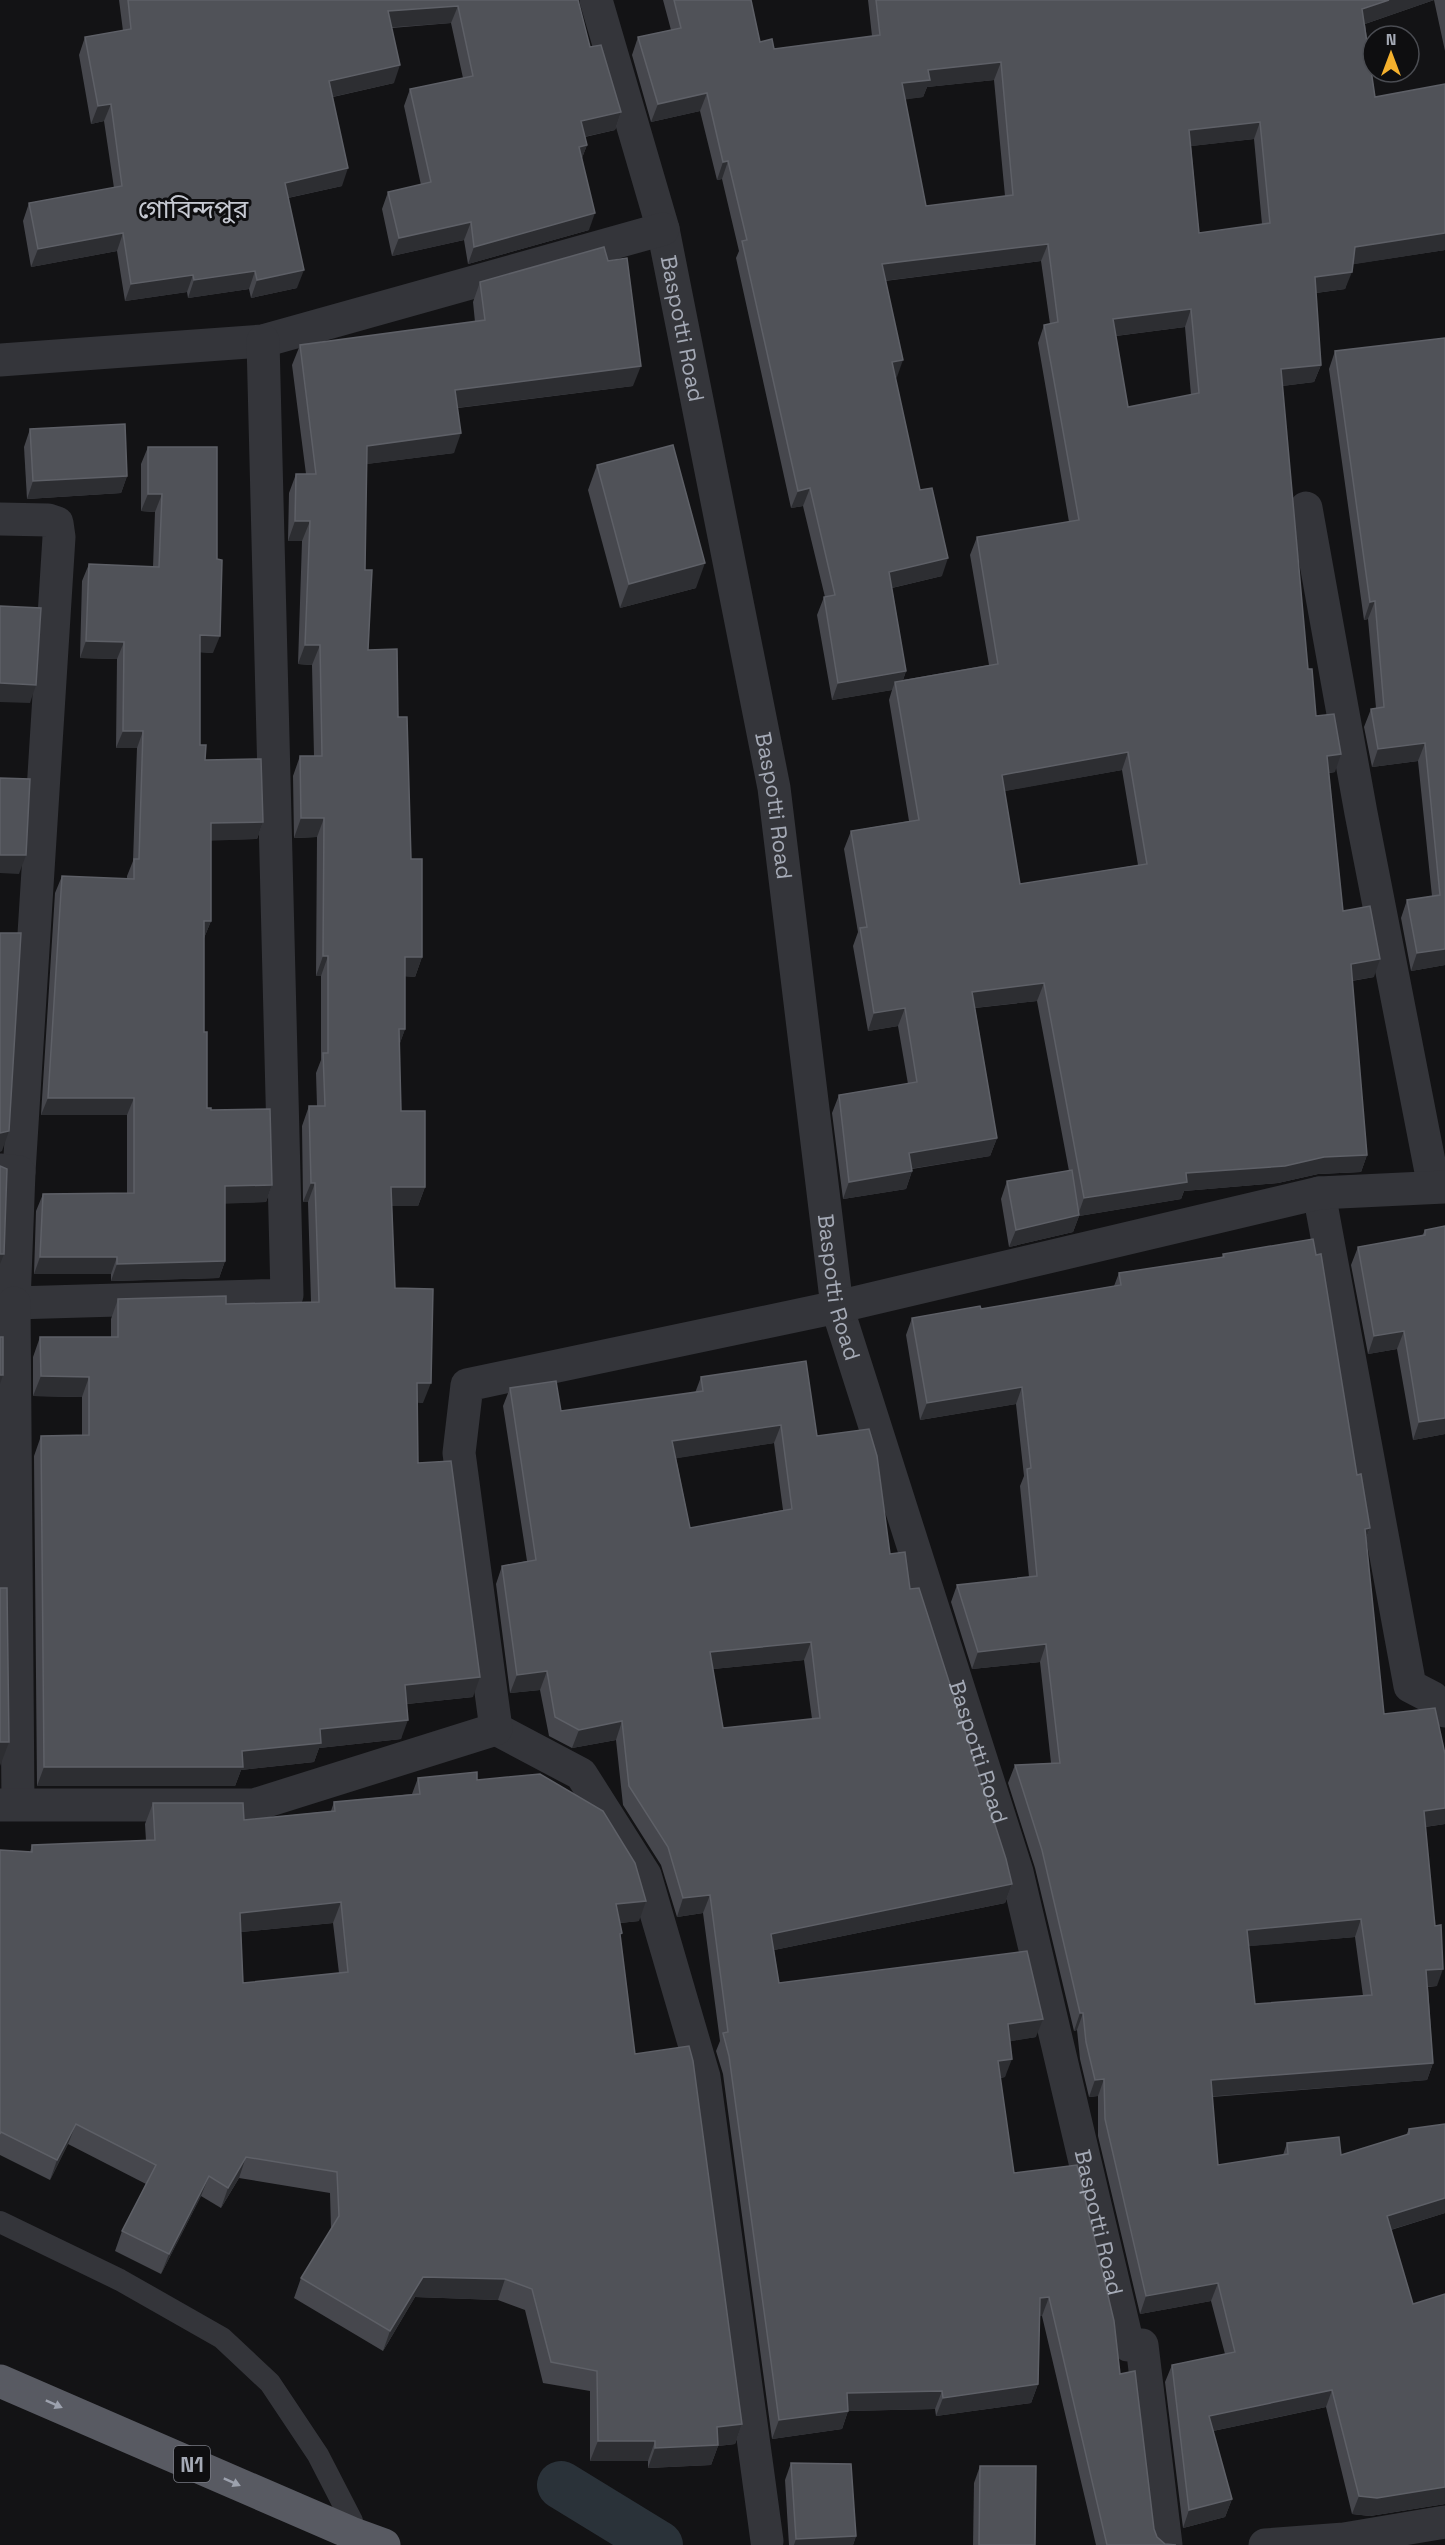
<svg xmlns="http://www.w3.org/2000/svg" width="1445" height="2545" font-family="'Space Grotesk','Noto Sans Bengali',sans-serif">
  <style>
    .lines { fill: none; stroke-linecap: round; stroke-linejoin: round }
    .canal { stroke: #2a3239; stroke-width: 48 }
    .service { stroke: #34353a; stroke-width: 22 }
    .minor { stroke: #34353a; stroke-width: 33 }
    .trunk { stroke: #585a62; stroke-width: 33 }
    .wall { fill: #46474d; fill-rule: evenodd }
    .shaded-wall { fill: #2d2e32 }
    .building { fill: #505258; stroke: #5e6067; stroke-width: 1.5; fill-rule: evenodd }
    .oneway { fill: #9da2ae }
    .labels { text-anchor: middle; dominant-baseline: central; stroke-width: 6; stroke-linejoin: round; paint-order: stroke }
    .shield { fill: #0e0e10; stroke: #787b84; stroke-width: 1.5 }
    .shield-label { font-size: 21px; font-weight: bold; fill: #a5aab6 }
    .street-label { font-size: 22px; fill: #a5aab6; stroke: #0e0e10 }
    .quarter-label { font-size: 26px; fill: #c6c9d2; stroke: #0e0e10 }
  </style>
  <rect width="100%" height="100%" fill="#131315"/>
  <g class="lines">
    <path class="canal" d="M561,2485l98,60"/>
    <path class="service" d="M0,2222l120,58 102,58 48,45 48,72 34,66 -1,12"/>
    <g class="minor">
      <path id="s1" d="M596,0l67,229 111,559 63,519 180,565 111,473h14l24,200"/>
      <path d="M0,360l263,-19 400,-112"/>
      <path d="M1306,508l55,305 73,374"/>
      <path d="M0,519l48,1 9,3 2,14 -40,635"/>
      <path d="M0,1170l19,2 -5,131 273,-8 -24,-954"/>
      <path d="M1319,1193l91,493 23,12 12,13"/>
      <path d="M14,1303l4,501"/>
      <path d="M496,1729l85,45 64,101 59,202 63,464"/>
      <path d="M0,1805h254l242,-76 -37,-276 8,-68 370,-78 482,-114 126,-6"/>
      <path d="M1265,2545l79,-6 101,-17"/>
    </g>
    <path class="trunk" d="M0,2381l351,152 33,12"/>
  </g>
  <g class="wall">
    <path d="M119,0h459l12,47 31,65 -6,18 -30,7 2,8 -5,13 7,72 -121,34 -4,-24 -72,16 -10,-47 6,-17 33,-7 -17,-79 6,-17 53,-11 -12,-55 -59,5 2,55 -61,14 9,89 -54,12 9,90 -46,10 -2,-9 -61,9 -1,-6 -62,9 -8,-50 -86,16 -8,-46 6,-18 85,-15 -10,-67 -13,3 -12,-69 6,-18 38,-6z"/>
    <path d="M663,0h88l9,42 14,7 98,-13 -4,-36h577v51l-11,-51 -69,24 10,73 70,153 -92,14 -8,25 -29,4 5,72 -7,17 -32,4 26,283 8,47 19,56 -6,1 14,138 31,66 -22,4 15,174 -6,17 -43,2 -40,9 -94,8 -3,8 -102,17 -6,16 -64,15 -8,-48 6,-18 62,-10 -32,-170 -62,7 22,130 -7,18 -78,13v2l-6,18 -63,10 -11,-86 7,-18 69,-11 -10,-58 -30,5 -15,-85 5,-14 -14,-83 7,-18 58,-10 -20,-121 3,-10 -60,10 -15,-85 7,-18h1l-22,-91 -12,2 -55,-250 3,-7 -17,-72 -5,1 -17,-69 -49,11 -19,-67 6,-18 33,-7zM994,80l11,116 -79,10 -21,-107 18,-2 4,-10zM1254,139l8,85 -63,9 -8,-87zM1041,261l9,63 -6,1 -6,18 31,179 -92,15 -7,18 19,110 -86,15 3,-9 -14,-83 50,-12 -22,-86 -25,-112 2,-1 -12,-96zM1185,327l6,68 -63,12 -12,-71zM1122,770l16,95 -118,19 -16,-93z"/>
    <path d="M480,282l153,104 -175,22 -4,45 -88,11 -1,106 3,80 30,67 13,142 11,98 -7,20 -10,-1v53l-6,16 2,66 24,76 -7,19h-26l3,82 28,115 -6,-1 1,61 55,234 -66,7 -6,35 -82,9 -5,14 -73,8 -6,16h-198l-3,-330 7,-20h41v-39l-49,-1v-39l7,-20h71v-18l7,-20 108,5 85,-2 -3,-100h-5l-1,-76 7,-20h8l-1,-33 5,-13v-84h-5l1,-139 -23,1 -1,-62 7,-20h14l-2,-91 -14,-1 4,-123h-14l1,-48 7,-19h10l-14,-109 8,-20 175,-23 -2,-20z"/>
    <path d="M1445,338v627l-34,6 -10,-53 6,-18 25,-4 -14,-135 -46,6 -8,-40 7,-18 5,-1 -8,-89 -4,1 -35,-251 6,-18z"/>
    <path d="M30,429l97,47 -6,17 -94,6 -3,-52z"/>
    <path d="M148,447l65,206 -13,-1v93l5,15 58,62 -6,17 -46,1v81l-7,17v94l3,76 4,2 61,75 -6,17 -41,1v58l-6,17 -108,3v-7h-77l2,-63 7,-17 84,-1v-78h-86l14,-222 7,-17 65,3v-3l6,-15 4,-113h-21l1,-89 -37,-1 2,-77 7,-17 64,3 2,-55 -14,-1v-47z"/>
    <path d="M597,465l99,123 -76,20 -32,-118z"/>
    <path d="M1425,1230l20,204 -32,6 -16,-91 -29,5 -17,-89 7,-18 64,-11z"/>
    <path d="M1223,1254l134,221 13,53 -4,11 18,175 61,40v70l-20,3 12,159 -9,1 5,76 -6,17 -215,17 6,68 65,-10 4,-12 54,12 65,-20 3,-6 36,84 -54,17 22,74 32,-10v210l-75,12 -18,-2 -26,-107 -113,24 19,68 -7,18 -42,11 -18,-146 7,-17 53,-11 -14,-53 -71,13 -42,-178v-40l-9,1 -9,-38 -3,-29 -3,1 -39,-163 -27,-85 7,-18 36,-2 -11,-101 -68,7 -21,-67 6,-17 72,-8 -9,-91 4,-10 -8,-72 -96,16 -14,-85 6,-17 69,-9 133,-23 5,-13 103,-16zM1355,1937l8,59 -108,8 -7,-58z"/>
    <path d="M701,1377l116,59 73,118 20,35 102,295 -7,19 -231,47 5,33 257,54 -26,4 -5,36 -5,1 14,95 106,201 34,155 3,8 8,7 11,1h-80l-54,-229h-3l-1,68 -7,19 -95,13 -1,-7 -87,2 -6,18 -70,10 -49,-365 -7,-23 4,-10 -17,-128 -26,4 -16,-52 -38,-60 -7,-65 -44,8 -23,-12 -9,-46 -30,3 -14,-109 6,-18 25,-5 -24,-155 7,-18 51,23 134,-18zM774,1443l9,67 -93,18 -14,-70zM804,1660l8,59 -89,9 -10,-59z"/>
    <path d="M418,1778l59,2 162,141 -19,2v15l15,116 107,370 -7,20 -17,2 -7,19 -63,3v-7h-58v-70l-47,-8 -18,-73 -27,-10 -83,-3 -32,54 -89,-53 7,-20 30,-49 -1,-36 -91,-15 -18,30 -20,-12 -40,78 -46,-23 7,-20 24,-47 -78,-40 -18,36 -50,-25v-305l30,2 2,-7 114,-4 -1,-17 8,-21 91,17 87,-9 3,-9 78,-8zM333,1923l6,50 -96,10 -2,-51z"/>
    <path d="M791,2463l65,73 -3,9h-64l-4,-65z"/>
    <path d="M980,2466l55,79h-62l1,-62z"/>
  </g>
  <g class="shaded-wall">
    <path d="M1389,0h45l-78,27 6,-18z"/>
    <path d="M458,6l-7,17 -69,5 6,-17z"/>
    <path d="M1001,62l-7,18 -67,7 -4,10 -27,4 6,-18 26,-13z"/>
    <path d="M400,65l-6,18 -71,16 6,-18z"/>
    <path d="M707,93l-7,18 -49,11 7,-18z"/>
    <path d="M111,104l-7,17 -13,3 7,-18z"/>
    <path d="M621,112l-6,18 -41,9 7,-18z"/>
    <path d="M1260,122l-6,17 -71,8 6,-17z"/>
    <path d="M587,145l-7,18 -1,-16z"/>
    <path d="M728,161l-6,18 -5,1 6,-18z"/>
    <path d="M348,168l-6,18 -64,14 7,-17z"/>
    <path d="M595,213l-6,17 -121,34 6,-17z"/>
    <path d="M471,222l-7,18 -72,16 7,-18z"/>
    <path d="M123,233l-6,18 -86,16 7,-18z"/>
    <path d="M1445,233v17l-96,15 6,-18z"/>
    <path d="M1048,244l-7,17 -166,21 7,-18z"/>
    <path d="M304,270l-7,18 -46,10 6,-18z"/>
    <path d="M255,271l-6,18 -61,9 6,-18z"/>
    <path d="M1352,272l-7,17 -37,5 7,-17z"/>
    <path d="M193,275l-6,17 -62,9 6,-17z"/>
    <path d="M1191,309l-6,18 -78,10 6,-18z"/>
    <path d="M903,360l-6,17 -12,3 7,-18z"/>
    <path d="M1321,365l-7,17 -40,5 7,-18z"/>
    <path d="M641,366l-8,20 -185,23 7,-19z"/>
    <path d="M461,433l-7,20 -95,12 8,-19z"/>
    <path d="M127,476l-6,17 -94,6 6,-18z"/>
    <path d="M810,488l-7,18 -12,2 7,-17z"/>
    <path d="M148,494h14l-7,18 -14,-1z"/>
    <path d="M295,521h15l-8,20h-14z"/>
    <path d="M948,558l-6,18 -59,14 6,-18z"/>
    <path d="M705,563l-9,25 -76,20 9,-24z"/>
    <path d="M1375,601l-7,18 -4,1 6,-18z"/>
    <path d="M200,635l20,1 -7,17 -19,-1z"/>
    <path d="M86,641l38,1 -7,17 -37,-1z"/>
    <path d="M305,645h15l-8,20 -14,-1z"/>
    <path d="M906,671l-6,18 -5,-7 -3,8 -60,10 6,-17z"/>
    <path d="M0,683l36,2 -6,18 -30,-1z"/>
    <path d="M123,731h20l-6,17h-21z"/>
    <path d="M1425,743l-7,18 -46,6 6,-18z"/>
    <path d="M1128,752l-6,18 -127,23 7,-18z"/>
    <path d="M1341,754l-6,18 -14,2 6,-18z"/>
    <path d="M301,818h23l-7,19 -23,1z"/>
    <path d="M263,822l-6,17 -53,2 7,-18z"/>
    <path d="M0,855h26l-7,19 -19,-1z"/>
    <path d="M204,921h7l-7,17z"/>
    <path d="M1445,949v16l-34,6 6,-18z"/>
    <path d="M323,956h5l-7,20h-5z"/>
    <path d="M405,957h17l-7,20 -17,-1z"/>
    <path d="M1380,959l-6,18 -30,5 7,-18z"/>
    <path d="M1044,983l-7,18 -72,8 7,-17z"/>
    <path d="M905,1008l-7,18 -30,5 6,-18z"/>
    <path d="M399,1029h6l-7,20z"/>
    <path d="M48,1098h86l-7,17h-86z"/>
    <path d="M9,1131l-7,20 -2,1v-19z"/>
    <path d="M997,1138l-7,18 -87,14 6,-17z"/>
    <path d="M1367,1155l-6,17 -43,2 -40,9 -94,8 -3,8 -102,17 -6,16 -64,15 7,-17 62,-15 6,-17 102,-25 138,-16z"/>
    <path d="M912,1171l-6,18 -63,10 6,-17z"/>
    <path d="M311,1183h4l-7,19h-5z"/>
    <path d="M272,1185l-6,17 -47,2 6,-18z"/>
    <path d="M391,1187h34l-7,19h-34z"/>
    <path d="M0,1254h4l-4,10z"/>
    <path d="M40,1257h77l-6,17h-77z"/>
    <path d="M225,1261l-6,17 -108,3 6,-17z"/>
    <path d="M1404,1331l-7,18 -29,5 6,-18z"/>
    <path d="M0,1375h3l-3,9z"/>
    <path d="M41,1376l48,1 -7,20 -49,-1z"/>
    <path d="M417,1383h14l-8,20 -13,-1z"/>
    <path d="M1022,1387l-6,17 -96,16 7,-17z"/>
    <path d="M1445,1418v16l-32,6 6,-18z"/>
    <path d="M781,1425l-7,18 -108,17 6,-19z"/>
    <path d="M1370,1528l-7,18 2,-17z"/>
    <path d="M811,1642l-7,18 -101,10 7,-18z"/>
    <path d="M1046,1644l-6,18 -68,7 6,-17z"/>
    <path d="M547,1671l-7,19 -30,3 7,-18z"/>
    <path d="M480,1677l-7,20 -76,8 8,-20z"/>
    <path d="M408,1720l-7,19 -82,9 -5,14 -73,8 -6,16h-198l7,-19 198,-16 78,-22z"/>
    <path d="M622,1721l-6,19 -44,8 7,-18z"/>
    <path d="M0,1742h9l-9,24z"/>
    <path d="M1445,1808v16l-28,4 7,-17z"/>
    <path d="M1012,1884l-7,19 -241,49 7,-18z"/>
    <path d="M710,1895l-7,18 -26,4 6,-19z"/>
    <path d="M646,1901l-7,20 -30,3 7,-20z"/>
    <path d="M341,1902l-8,21 -101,10 8,-20z"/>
    <path d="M1361,1919l-6,18 -115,10 7,-17z"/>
    <path d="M1443,1969l-6,17 -17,1 6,-17z"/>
    <path d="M1080,2013h3l-6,17 -3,1z"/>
    <path d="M1043,2019l-7,18 -35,6 7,-19z"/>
    <path d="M1012,2059l-7,18 -14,2 7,-18z"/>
    <path d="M1433,2063l-6,17 -223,17 7,-17z"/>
    <path d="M1104,2079l-6,17 -9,1 6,-17z"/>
    <path d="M76,2124l-8,20 -18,36 7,-20z"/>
    <path d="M246,2157l-7,21 -18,30 7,-20z"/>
    <path d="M209,2176l-8,20 -40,78 8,-20z"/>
    <path d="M1445,2198v15l-65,20 7,-17z"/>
    <path d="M423,2277l82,2 -7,21 -83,-3 -32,54 7,-20z"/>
    <path d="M1218,2283l-7,18 -71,13 6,-18z"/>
    <path d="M1049,2297l-7,19 -9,1 7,-19z"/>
    <path d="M1038,2384l-7,19 -95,13 7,-18z"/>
    <path d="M1332,2390l-6,17 -123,26 6,-17z"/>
    <path d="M942,2391l-7,18 -87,2 -6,18 -70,10 7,-19 68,-27z"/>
    <path d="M742,2424l-7,20 -17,2 -7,19 -63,3 7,-20 62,-21z"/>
    <path d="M598,2441h57l-7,20h-58z"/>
    <path d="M1445,2487v17l-75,12 -18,-2 7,-18z"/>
    <path d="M1232,2499l-7,18 -42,11 6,-18z"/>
    <path d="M856,2536l-3,9h-59l2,-6z"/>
  </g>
  <g class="building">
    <path d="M128,0h450l12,47 11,-2 20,67 -40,9 6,24 -8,2 16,66 -121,34 -3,-25 -72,16 -11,-46 43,-10 -21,-93 63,-13 -15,-70 -70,5 12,54 -71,16 19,87 -63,15 19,87 -47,10 -2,-9 -61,9 -1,-5 -62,9 -8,-51 -85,16 -9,-46 93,-17 -11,-82 -13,2 -13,-69 46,-8z"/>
    <path d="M674,0h77l9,42 12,-3 2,10 106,-14 -4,-35h513l-27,9 13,88 70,-13v149l-90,14 -3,25 -37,5 6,88 -40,4 27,300h4l4,47 18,-2 7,40 -14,2 16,155 27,-5 10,53 -29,5 16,191 -43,2 -39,9 -99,7 1,9 -103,16 -40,-215 -72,9 25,146 -88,15 3,18 -63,11 -10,-87 78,-13 -12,-74 -31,5 -14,-85 7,-1 -16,-96 68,-11 -24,-138 103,-18 -21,-127 102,-17 -35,-195 14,-3 -10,-78 -166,20 21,96 -11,2 28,128 12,-2 16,70 -59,14 17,99 -68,12 -14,-86 11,-2 -25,-107 -12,3 -56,-250 5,-1 -19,-79 -5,1 -16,-69 -49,11 -20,-67 43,-9zM1001,62l12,133 -87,11 -24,-123 28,-3 -2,-10zM1260,122l10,101 -71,10 -10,-103zM1191,309l8,84 -71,14 -15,-88zM1128,752l19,112 -127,20 -18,-109z"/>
    <path d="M604,247l4,14 19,-3 14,108 -186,24 6,43 -94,13 -2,124h7l-4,80 29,-1 1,68h9l4,142h11v98h-17v72h-6l2,82h24v76h-34l4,101 38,1 -2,94h-14l1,80 33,-2 29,216 -75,8 3,35 -88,9 1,14 -79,8 1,16h-199l-3,-331 48,-1v-58l-48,-1 -1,-39h78v-38l108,-3v8l93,-2 -4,-119h-4l-2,-77h16l-2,-53h5v-97h-5l1,-138h-23l-1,-62h22l-2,-111h-15l5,-124h-15l1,-47h20l-16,-129 185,-25 -5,-38z"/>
    <path d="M1445,338v611l-28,4 -10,-53 33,-5 -15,-152 -47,6 -7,-40 13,-2 -9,-106 -5,1 -35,-251z"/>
    <path d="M125,424l2,52 -94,5 -3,-52z"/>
    <path d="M673,445l32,118 -76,21 -32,-119z"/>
    <path d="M148,447h69v112l5,1 -2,76 -20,-1v110h6l-1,15 56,-1 2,63 -52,1v98h-7v111h3v76h4v2l59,-1 2,76 -47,1v75l-108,3v-7h-77l3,-63 91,-1v-95h-86l14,-222 72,3v-20h5l4,-128h-20l1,-89 -38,-1 3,-77 70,3 3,-73h-14z"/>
    <path d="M0,606l41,2 -5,77 -36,-2z"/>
    <path d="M0,778l30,1 -4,76h-26z"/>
    <path d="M0,933h21l-12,198 -9,2z"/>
    <path d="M0,1166l7,3 -3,85h-4z"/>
    <path d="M1072,1170l7,45 -63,15 -9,-49z"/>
    <path d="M1445,1226v192l-26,4 -15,-91 -30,5 -16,-89 67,-12v-5z"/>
    <path d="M1313,1239l3,16 5,-1 36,221 4,-1 9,54 -5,1 19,185 51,-6 10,46v54l-21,3 11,115 6,-1 2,44 -17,1 7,93 -222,17 7,85 70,-11 -1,-11 52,-6 2,18 68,-21v-5l36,-5v74l-58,18 26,88 32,-10v193l-68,11 -18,-2 -27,-106 -123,26 23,83 -43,11 -17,-145 63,-13 -17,-69 -72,13 -41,-177 -1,-40 -9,1 -9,-38 -3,-29h-3l-38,-163 -27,-85 45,-2 -14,-119 -68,8 -21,-67 80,-9 -10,-107 4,-1 -9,-81 -95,16 -15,-85 68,-12 1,3 140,-24 -2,-12 105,-16 -1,-3zM1361,1919l11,76 -117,9 -8,-74z"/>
    <rect x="0" y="1337" width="3" height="38"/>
    <path d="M806,1361l11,75 52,-7 8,27 13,98 15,-2 5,37 9,-1 87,271 6,25 -241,50 8,49 248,-32 16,68 -35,5 4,35 -14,2 16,112 63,-8 37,156 6,53 15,-3 19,158 3,8 8,7 11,1h-69l-58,-248 -9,1 -2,86 -95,14 -1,-7 -95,2 1,18 -69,9 -50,-364 -6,-23 5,-1 -18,-137 -27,3 -15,-51 -39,-61 -7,-65 -43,9 -24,-13 -8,-46 -30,4 -15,-109 34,-6 -26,-172 46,-7 5,30 142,-20 -2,-14zM781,1425l11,84 -102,19 -18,-87zM811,1642l9,76 -97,10 -13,-76z"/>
    <path d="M0,1588h7l2,154h-9z"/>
    <path d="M477,1772v8l63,-6 63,37 32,52 11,38 -30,3 6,29 -2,1 15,120 54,-8 4,15 49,363 -25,3 1,18 -63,3v-7h-57l-1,-70 -46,-9 -19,-73 -27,-10 -82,-2 -33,54 -89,-53 38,-62 -2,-44 -91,-15 -18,31 -19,-12 -40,78 -47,-23 34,-66 -80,-41 -19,36 -56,-28 -1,2v-284l32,2v-7l123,-5 -2,-37h90l1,17 91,-9 -1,-9 86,-8 -2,-16zM341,1902l7,70 -105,11 -3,-70z"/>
    <path d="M791,2463l60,1 5,72 -60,3z"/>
    <path d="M980,2466h56l-1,79h-56z"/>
  </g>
  <defs><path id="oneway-solid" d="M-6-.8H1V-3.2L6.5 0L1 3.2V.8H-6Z" transform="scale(1.5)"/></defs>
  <g class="oneway">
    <use href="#oneway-solid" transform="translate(54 2404) rotate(24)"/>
    <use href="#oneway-solid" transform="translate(232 2482) rotate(24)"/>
  </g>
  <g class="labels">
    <rect class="shield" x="174" y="2446" width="36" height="36" rx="4.5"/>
    <g class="shield-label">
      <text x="192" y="2464">N1</text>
    </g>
    <g class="street-label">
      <text stroke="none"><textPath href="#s1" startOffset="340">Baspotti Road</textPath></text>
      <text stroke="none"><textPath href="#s1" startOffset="826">Baspotti Road</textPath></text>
      <text stroke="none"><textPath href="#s1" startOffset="1312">Baspotti Road</textPath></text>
      <text stroke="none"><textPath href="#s1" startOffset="1798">Baspotti Road</textPath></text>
      <text stroke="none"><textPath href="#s1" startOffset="2284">Baspotti Road</textPath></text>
    </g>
    <g class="quarter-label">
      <text x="193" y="209">গোবিন্দপুর</text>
    </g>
  </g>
  <g transform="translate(1391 54)"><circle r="28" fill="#0e0e10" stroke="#4a4c52" stroke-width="1.5"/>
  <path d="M0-4.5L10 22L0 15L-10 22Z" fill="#f4b02d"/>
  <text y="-9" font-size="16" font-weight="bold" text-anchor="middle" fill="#a5aab6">N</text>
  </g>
</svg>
